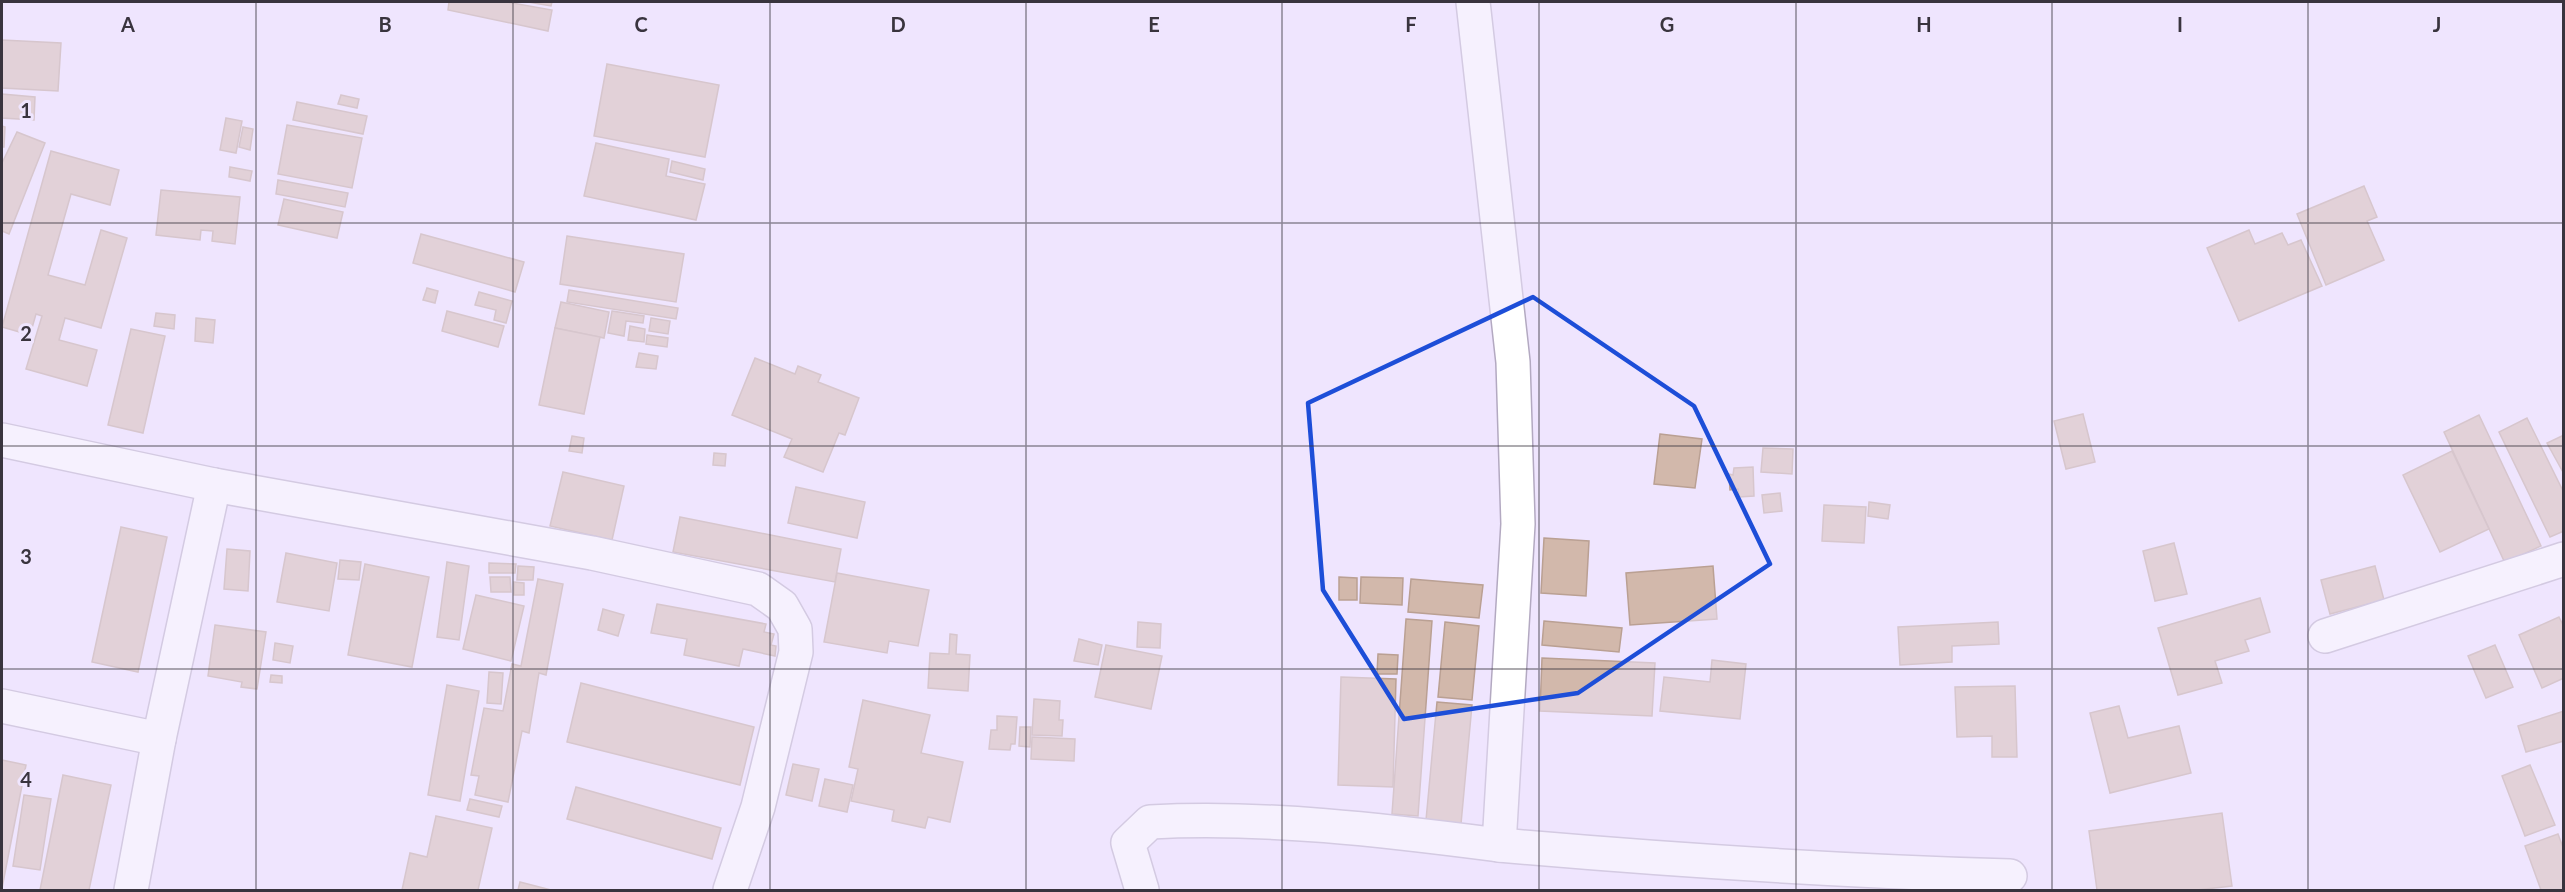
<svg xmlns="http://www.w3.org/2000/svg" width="2565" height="892" font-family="Lato,sans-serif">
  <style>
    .building { fill: #d2b8ab; stroke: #baa093; stroke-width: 1.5 }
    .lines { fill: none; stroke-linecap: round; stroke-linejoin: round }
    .minor-casing { stroke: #b3a9c1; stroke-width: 36 }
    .minor { stroke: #fff; stroke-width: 33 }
    .marked { fill: none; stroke: #1d4ed8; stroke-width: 4.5; stroke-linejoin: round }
    .grid { fill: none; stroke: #39343e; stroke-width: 1.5; stroke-opacity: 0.55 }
    .grid-label { font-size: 20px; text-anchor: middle; font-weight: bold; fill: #39343e; stroke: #efe5fe; stroke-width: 6; stroke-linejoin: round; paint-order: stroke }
  </style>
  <rect width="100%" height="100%" fill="#efe5fe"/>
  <g class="building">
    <path d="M449,2h58l45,8 -4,21 -100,-21z"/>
    <path d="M528,2h24l-1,4z"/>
    <path d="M2,40l59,3 -3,48 -56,-3z"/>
    <path d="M607,64l112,21 -14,72 -111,-21z"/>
    <path d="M2,94l33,3 -1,23 -32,-2z"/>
    <path d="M341,95l18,4 -2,9 -19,-4z"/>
    <path d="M297,102l70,14 -4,18 -70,-14z"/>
    <path d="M226,118l16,3 -6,32 -16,-3z"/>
    <path d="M287,125l75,13 -10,50 -74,-14z"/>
    <path d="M2,126l3,1 -1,20h-2z"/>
    <path d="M243,127l10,2 -3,21 -11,-3z"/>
    <path d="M17,132l28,11 -36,91 -7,-3v-68z"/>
    <path d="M596,143l73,16 -3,17 39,8 -9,36 -112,-24z"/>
    <path d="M51,151l68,19 -9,35 -39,-11 -23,81 37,10 16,-55 26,8 -26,90 -36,-10 -6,22 38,10 -10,36 -61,-17 16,-53 -6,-2 -6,21 -28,-8z"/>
    <path d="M672,161l33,8 -2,11 -33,-8z"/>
    <path d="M230,167l22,4 -2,10 -21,-4z"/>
    <path d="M278,180l70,13 -3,14 -69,-13z"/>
    <path d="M2364,186l13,31 -10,4 17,39 -58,25 -29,-71z"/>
    <path d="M161,190l79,7 -5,47 -23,-3 1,-10 -12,-1 -1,10 -44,-5z"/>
    <path d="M284,199l59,13 -6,26 -59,-13z"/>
    <path d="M2249,230l6,14 27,-11 6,12 13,-5 21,46 -83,35 -32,-73z"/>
    <path d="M421,234l103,28 -9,30 -102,-29z"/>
    <path d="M567,236l117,18 -8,48 -116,-18z"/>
    <path d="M427,288l11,3 -3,12 -12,-3z"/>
    <path d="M569,290l109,18 -2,11 -109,-17z"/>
    <path d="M479,292l33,9 -6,22 -12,-3 2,-10 -21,-5z"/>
    <path d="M561,302l48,10 -5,26 -49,-10z"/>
    <path d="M447,311l57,15 -6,21 -56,-16z"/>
    <path d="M612,311l32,5 -1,7 -17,-2 -2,15 -16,-3z"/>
    <path d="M156,313l19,2 -1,14 -20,-3z"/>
    <path d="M196,318l19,2 -2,23 -18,-2z"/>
    <path d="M651,318l19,3 -2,13 -19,-3z"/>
    <path d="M630,326l15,3 -1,13 -16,-2z"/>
    <path d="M555,328l45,9 -16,77 -45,-9z"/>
    <path d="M131,329l34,7 -22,97 -35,-8z"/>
    <path d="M647,335l21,3 -1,9 -21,-3z"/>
    <path d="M639,353l19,3 -2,13 -20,-2z"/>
    <path d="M755,358l40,16 3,-8 23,9 -3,7 41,16 -14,37 -6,-2 -16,39 -39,-15 8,-18 -60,-24z"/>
    <path d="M2083,414l12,48 -29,7 -12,-48z"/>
    <path d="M2479,415l62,131 -36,17 -61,-131z"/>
    <path d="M2527,418l37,75v38l-14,6 -51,-105z"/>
    <path d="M1660,434l42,5 -7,49 -41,-4z"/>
    <path d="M2564,435v39l-17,-31z"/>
    <path d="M572,436l12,2 -2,15 -13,-2z"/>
    <path d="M1763,448l30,1 -1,25 -31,-2z"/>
    <path d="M2452,451l37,78 -49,23 -37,-77z"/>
    <path d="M714,453l12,1 -1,12 -12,-1z"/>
    <path d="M1753,467l1,29 -15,1 -1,-8 -8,1 -1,-16 4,1 1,-7z"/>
    <path d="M563,472l61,14 -12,54 -62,-14z"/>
    <path d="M796,487l69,15 -8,36 -69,-15z"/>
    <path d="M1780,493l2,18 -18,2 -2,-18z"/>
    <path d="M1869,502l21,3 -2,14 -20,-3z"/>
    <path d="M1824,505l42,2 -2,36 -42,-2z"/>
    <path d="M680,517l161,32 -6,33 -162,-30z"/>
    <path d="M121,527l46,10 -29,135 -46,-10z"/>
    <path d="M1544,538l45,3 -3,55 -45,-3z"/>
    <path d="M2174,543l13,51 -32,7 -12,-50z"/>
    <path d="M227,549l23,2 -2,40 -24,-2z"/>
    <path d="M286,553l51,10 -8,48 -52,-9z"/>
    <path d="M340,560l21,2 -2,18 -21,-1z"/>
    <path d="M447,562l22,4 -10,74 -22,-3z"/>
    <path d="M489,563l27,1 -1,9h-26z"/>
    <path d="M365,564l64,13 -17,90 -64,-12z"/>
    <path d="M518,566l16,1 -1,13h-16z"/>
    <path d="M1713,566l4,53 -87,6 -4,-52z"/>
    <path d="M2375,566l9,34 -54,14 -9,-34z"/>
    <path d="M837,573l92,17 -11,56 -29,-5 -2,12 -63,-11z"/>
    <path d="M490,577h20l1,15h-20z"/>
    <path d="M1339,577l18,1v22h-18z"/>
    <path d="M1361,577l42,1 -1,27 -42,-2z"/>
    <path d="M538,579l25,5 -17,91 -7,-2 -10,60 -7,-2 -14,71 -33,-7 4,-19 -8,-1 13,-67 19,3 9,-47 9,2z"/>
    <path d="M1411,579l72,6 -4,33 -71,-6z"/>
    <path d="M514,582l10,1v12h-10z"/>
    <path d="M476,595l48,11 -13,55 -48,-12z"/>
    <path d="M2260,598l10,34 -25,8 4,11 -34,10 7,22 -44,12 -20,-67z"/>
    <path d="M657,604l109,20 -2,8 10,2 -3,11 5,1 -1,10 -32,-7 -4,17 -55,-11 3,-16 -36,-6z"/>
    <path d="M603,609l21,6 -6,21 -20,-6z"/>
    <path d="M2559,617l5,10v51l-22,10 -23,-53z"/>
    <path d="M1406,619l26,2 -14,195 -26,-2z"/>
    <path d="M1544,621l78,7 -3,24 -77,-7z"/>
    <path d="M1138,622l23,2 -1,24 -23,-1z"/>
    <path d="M1445,622l34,4 -7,74 -34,-3z"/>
    <path d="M1998,622l1,22 -47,2v16l-52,3 -2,-38z"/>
    <path d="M215,625l51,7 -9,57 -16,-2 1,-5 -34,-6z"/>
    <path d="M950,634l7,1 -1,19 14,1 -2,36 -40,-3 2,-35 19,1z"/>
    <path d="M1079,639l23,6 -4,20 -24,-4z"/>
    <path d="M275,643l18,3 -3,17 -17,-3z"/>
    <path d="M1106,645l56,11 -11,53 -56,-12z"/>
    <path d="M2495,645l18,42 -27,11 -18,-42z"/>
    <path d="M1378,654l20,1 -1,19h-20z"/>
    <path d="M1542,658l113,5 -3,53 -112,-5z"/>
    <path d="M1712,660l34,4 -6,55 -80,-8 4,-34 46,5z"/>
    <path d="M489,672l14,1 -2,31 -14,-1z"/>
    <path d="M271,675l11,1v7l-12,-1z"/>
    <path d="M1341,677l55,2 -3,108 -55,-2z"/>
    <path d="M581,683l173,44 -14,58 -173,-43z"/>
    <path d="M447,685l32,6 -19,110 -32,-6z"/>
    <path d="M2015,686l2,71h-25v-21l-35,1 -2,-50z"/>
    <path d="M1034,699l26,2 -1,19h4l-1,16 -30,-1z"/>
    <path d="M863,700l67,15 -9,38 42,9 -13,60 -22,-5 -3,11 -33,-7 2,-11 -43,-9 7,-32 -9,-2z"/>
    <path d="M1437,702l35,3 -11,119 -35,-4z"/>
    <path d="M2119,706l9,32 51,-12 12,47 -81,20 -20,-80z"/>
    <path d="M2564,711v30l-38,11 -8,-26z"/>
    <path d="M997,716l20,1 -2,27h-4l-1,6 -21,-1 2,-19h6z"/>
    <path d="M1020,727h11l-1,20 -11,-1z"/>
    <path d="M1032,737l43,2 -1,22 -43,-2z"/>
    <path d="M2,760l24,5 -24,123z"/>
    <path d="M793,764l26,5 -7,32 -26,-6z"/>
    <path d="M2530,765l25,60 -30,11 -23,-60z"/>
    <path d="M63,775l48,10 -22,105h-49z"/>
    <path d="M825,779l28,6 -6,27 -28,-6z"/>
    <path d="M576,787l145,41 -9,31 -145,-40z"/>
    <path d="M24,795l27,4 -11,71 -27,-4z"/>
    <path d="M470,799l32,7 -3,11 -32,-7z"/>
    <path d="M2222,813l10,73 -35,4h-100l-8,-59z"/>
    <path d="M436,816l56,12 -14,62h-76l8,-37 17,4z"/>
    <path d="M2558,834l6,16v40h-23l-16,-44z"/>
    <path d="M520,882l31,8h-33z"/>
  </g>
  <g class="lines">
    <g class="minor-casing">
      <g id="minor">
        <path d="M2,440l212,45 378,68 166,36 24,17 13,23 1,23 -38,155 -28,83"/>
        <path d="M2325,636l239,-77"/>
        <path d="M2,706l157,33"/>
        <path d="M1499,845c170,15 340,26 511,31"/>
        <path d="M131,890l28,-151 55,-254"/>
        <path d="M1142,890l-14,-47 22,-21c117,-6 233,8 349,23l19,-321 -5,-162 -40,-360"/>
      </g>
    </g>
    <use href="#minor" class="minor"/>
  </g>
  <path d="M0 0H2565V892H0ZM1533,297l161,109 76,158 -192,129 -174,26 -81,-129 -15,-187z" fill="#efe5fe" fill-opacity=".55" fill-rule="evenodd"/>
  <path class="marked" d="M1533,297l161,109 76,158 -192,129 -174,26 -81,-129 -15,-187z"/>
  <path class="grid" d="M256,2v888M513,2v888M770,2v888M1026,2v888M1282,2v888M1539,2v888M1796,2v888M2052,2v888M2308,2v888M2,223h2562M2,446h2562M2,669h2562"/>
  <g class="grid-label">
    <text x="128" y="32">A</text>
    <text x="385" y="32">B</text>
    <text x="641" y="32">C</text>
    <text x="898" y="32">D</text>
    <text x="1154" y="32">E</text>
    <text x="1411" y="32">F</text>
    <text x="1667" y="32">G</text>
    <text x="1924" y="32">H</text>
    <text x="2180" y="32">I</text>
    <text x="2437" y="32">J</text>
    <text x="26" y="118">1</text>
    <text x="26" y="341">2</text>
    <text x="26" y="564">3</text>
    <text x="26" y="787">4</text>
  </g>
  <rect width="2565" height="892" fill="none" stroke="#39343e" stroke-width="6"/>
</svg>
